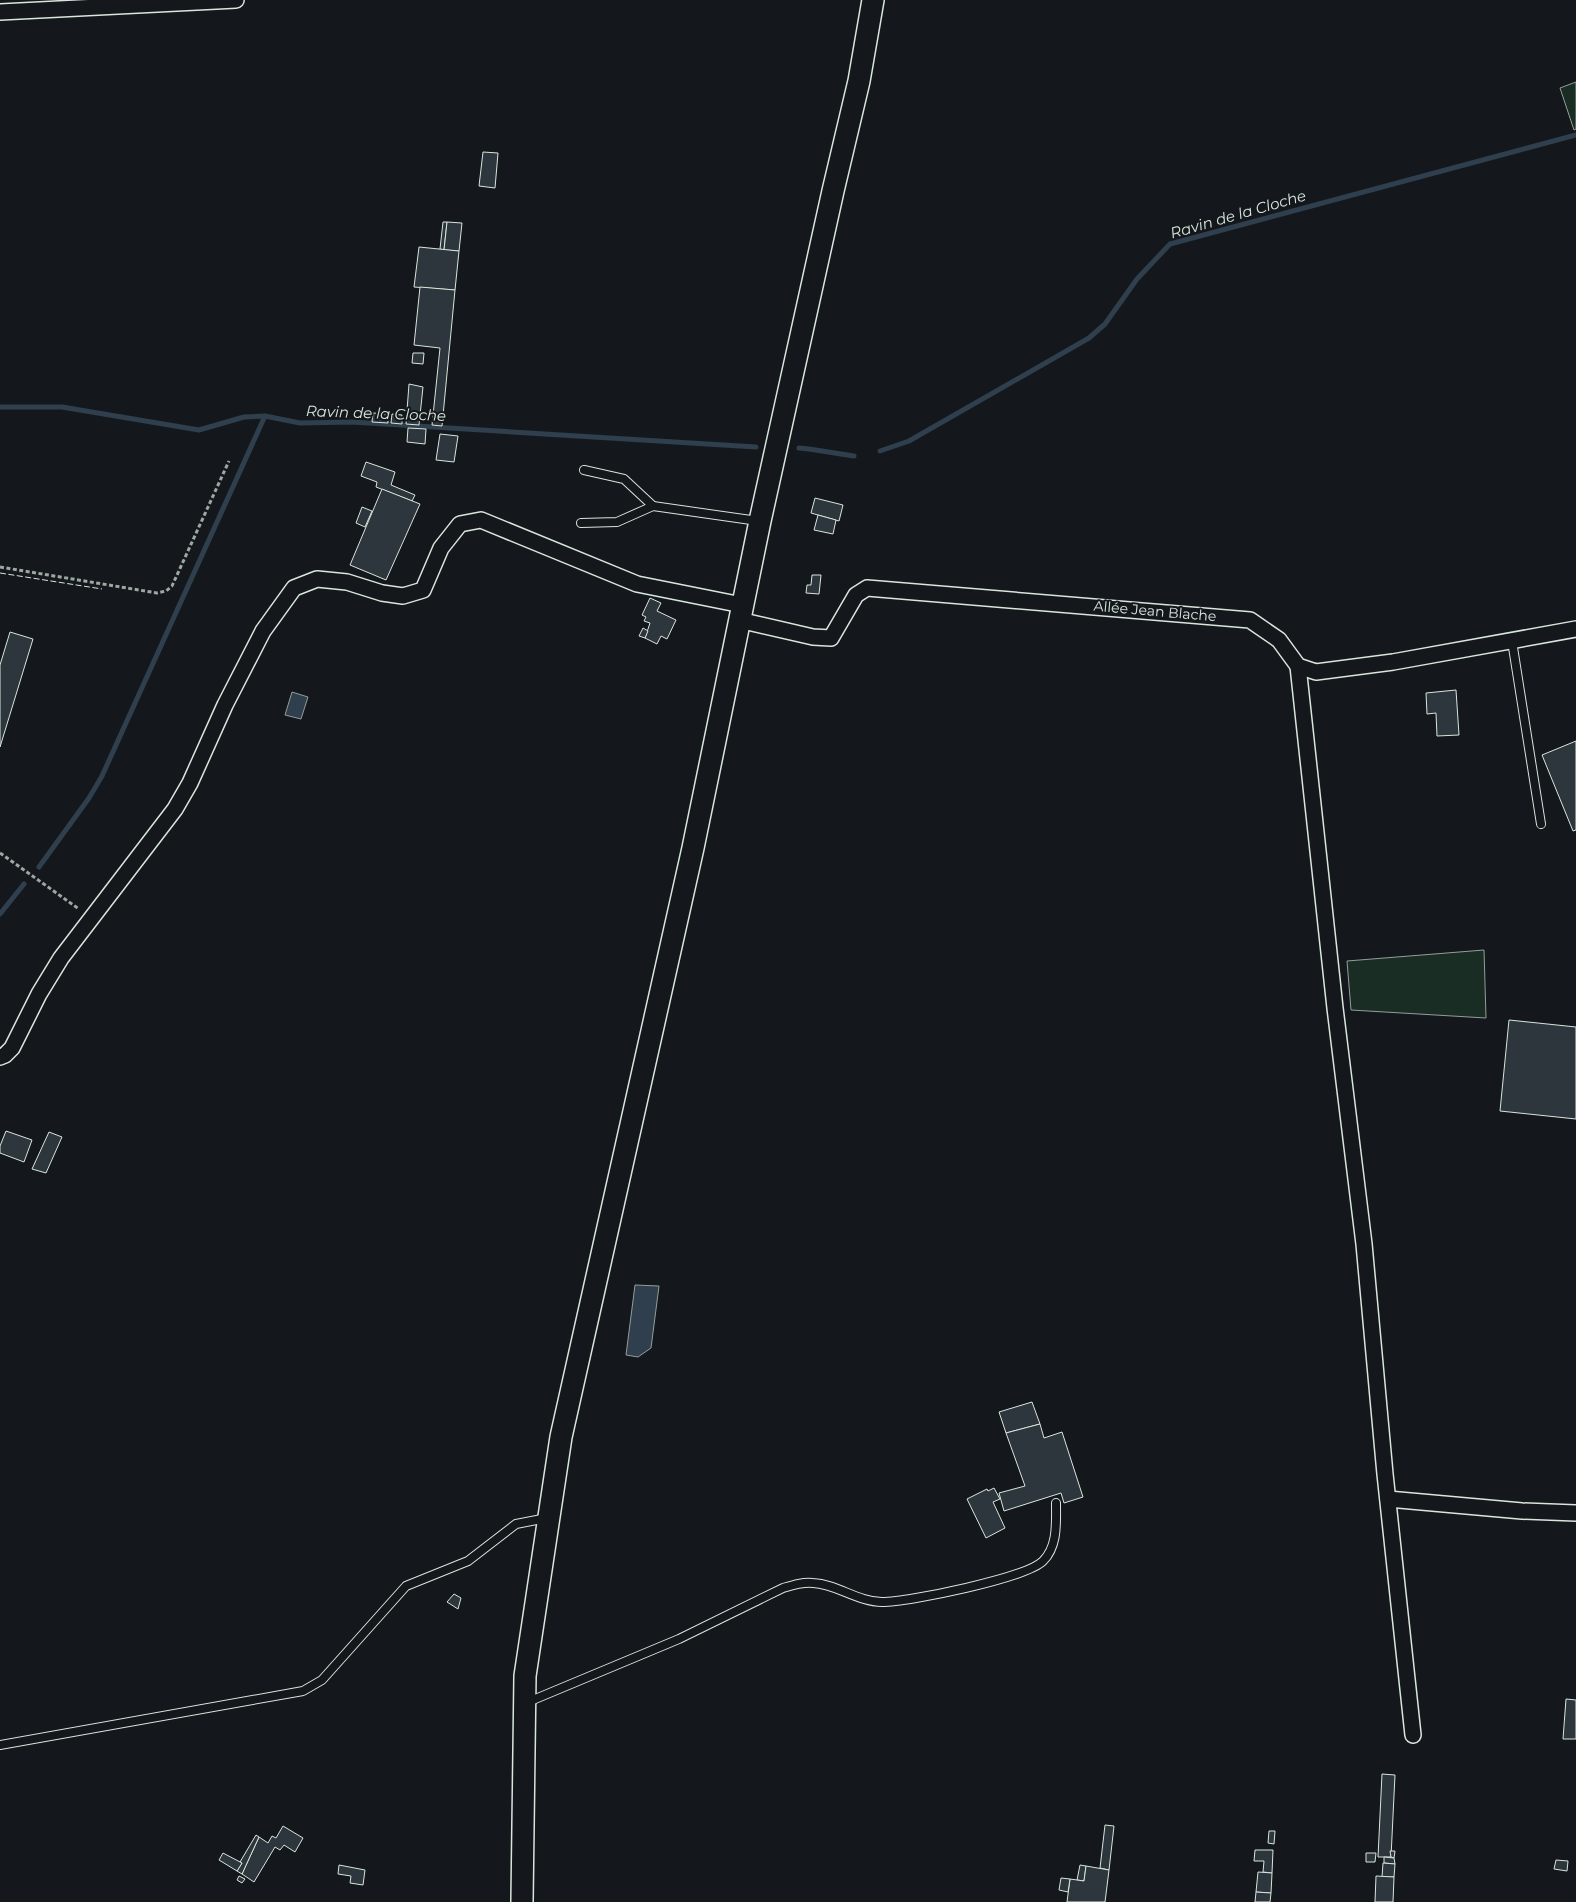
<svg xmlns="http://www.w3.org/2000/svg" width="1576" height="1902" font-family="Montserrat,sans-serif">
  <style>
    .green { fill: #1a2d24; stroke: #939e99 }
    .water { fill: #2f3f4d; stroke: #939e99 }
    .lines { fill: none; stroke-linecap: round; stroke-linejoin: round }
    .stream { stroke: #2f3f4d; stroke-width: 5 }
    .building { fill: #2c363c; stroke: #d8e6dc }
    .service-casing { stroke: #d8e6dc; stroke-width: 10 }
    .minor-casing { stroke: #d8e6dc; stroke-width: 18 }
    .secondary-casing { stroke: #d8e6dc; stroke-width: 24 }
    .path { stroke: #9da8a2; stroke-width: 3; stroke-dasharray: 4 2.5; stroke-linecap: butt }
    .service { stroke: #14181c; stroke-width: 8 }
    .minor { stroke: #14181c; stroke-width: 15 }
    .secondary { stroke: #14181c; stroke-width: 21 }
    .fence { stroke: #d8e6dc; stroke-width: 1; stroke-dasharray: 6 2.5; stroke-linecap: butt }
    .labels { text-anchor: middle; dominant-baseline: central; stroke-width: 4; stroke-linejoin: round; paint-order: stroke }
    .street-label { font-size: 14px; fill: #d8e6dc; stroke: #14181c }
    .water-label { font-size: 15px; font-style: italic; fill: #d8e6dc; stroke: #14181c }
  </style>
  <rect width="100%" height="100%" fill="#14181c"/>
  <g class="green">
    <path d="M1576,82v47l-2,1 -14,-42z"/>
    <path d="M1484,950l2,68 -135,-8 -4,-49z"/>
  </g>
  <g class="water">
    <path d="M292,692l16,5 -7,22 -16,-4z"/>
    <path d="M635,1285l24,1 -8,62 -13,9 -12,-2z"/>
  </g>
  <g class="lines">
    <g class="stream">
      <path d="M0,407h62l137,23 45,-13 21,-1 35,7 52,-1 404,25"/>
      <path d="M799,448l10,1 45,7"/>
      <path d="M880,451l29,-10 180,-103 16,-14 32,-45 33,-35 406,-109"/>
      <path d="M39,867l50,-69 13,-22 163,-360"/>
      <path d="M0,914l24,-30"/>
    </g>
  </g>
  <g class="building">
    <path d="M483,152l15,1 -3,35 -16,-2z"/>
    <path d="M443,222h4l-3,28 -4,-1z"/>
    <path d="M447,222l15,1 -3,28 -15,-1z"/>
    <path d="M419,247l40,4 -4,39 -41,-3z"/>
    <path d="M420,287l35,3 -13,136 -10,-1 8,-77 -26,-3z"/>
    <path d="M413,353h11l-1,11 -11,-1z"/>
    <path d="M409,384l14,3 -4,38 -13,-1z"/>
    <path d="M373,413l15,1v9l-16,-1z"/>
    <path d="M392,414l10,1v9l-11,-1z"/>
    <path d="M408,428l18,1 -1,15 -18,-2z"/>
    <path d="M440,434l18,2 -4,26 -18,-2z"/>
    <path d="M366,462l29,10 -4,13 24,10 -3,6 -36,-14 1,-5 -16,-6z"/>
    <path d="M382,489l38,15 -34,76 -36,-15z"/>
    <path d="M815,498l28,7 -4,16 -28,-8z"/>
    <path d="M362,507l10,4 -7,16 -9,-4z"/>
    <path d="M818,515l18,5 -3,14 -19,-4z"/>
    <path d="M812,575h9l-2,19 -13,-1 1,-8h4z"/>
    <path d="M650,598l11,5 -4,8 19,9 -9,19 -6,-3 -4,8 -12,-6 5,-15 -6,-2 2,-4 -4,-2z"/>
    <path d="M643,628l5,3 -3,7 -6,-2z"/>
    <path d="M10,632l23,7 -33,108v-82z"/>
    <path d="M1456,690l3,45 -22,1 -1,-23 -9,1 -1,-21z"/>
    <path d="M1576,741v89l-3,1 -31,-76z"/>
    <path d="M1509,1020l67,7v92l-76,-8z"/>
    <path d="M6,1131l26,9 -8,22 -24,-9v-7z"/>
    <path d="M49,1132l13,5 -16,36 -14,-4z"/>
    <path d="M1032,1402l8,22 -34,9 -7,-21z"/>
    <path d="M1040,1424l4,14 18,-6 21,65 -19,6 -3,-10 -57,18 -5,-18 26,-7 -19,-53z"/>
    <path d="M994,1488l6,11 -7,3 12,26 -19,10 -19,-39 20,-10 1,2z"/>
    <path d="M454,1594l7,4 -3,11 -11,-7z"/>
    <path d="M1566,1699l10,1v39h-13z"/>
    <path d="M1382,1774l13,1 -4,82h-13z"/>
    <path d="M1105,1825l9,1 -5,44 -9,-2z"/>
    <path d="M283,1826l20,12 -8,14 -11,-7 -4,5 -5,-3 -21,35 -12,-8 17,-37 9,6 4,-7 4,2z"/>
    <path d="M1269,1831h6l-1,13 -6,-1z"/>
    <path d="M256,1835l3,2 -17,37 -5,-3 5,-8 -2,-1z"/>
    <path d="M1255,1850h18l-1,23 -9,-1 1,-11h-10z"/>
    <path d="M1390,1851h5l-1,7 -3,-1z"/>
    <path d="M223,1853l19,10 -5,8 -18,-11z"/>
    <path d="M1366,1853h10l-1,9h-9z"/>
    <path d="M1384,1857l10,1 1,6 -11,-1z"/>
    <path d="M1556,1860l12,1 -1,10 -13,-2z"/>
    <path d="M1383,1863l12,1 -1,13h-12z"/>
    <path d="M339,1865l26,5 -2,15 -13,-2 1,-7 -13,-2z"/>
    <path d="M1080,1865l6,1 -2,15 -7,-1z"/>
    <path d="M1086,1866l23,4 -4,32h-38l3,-23 14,2z"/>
    <path d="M1258,1872l14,1 -1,20 -15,-1z"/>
    <path d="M239,1876l6,3 -3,4 -5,-3z"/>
    <path d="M1376,1876l18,1 -1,25h-18z"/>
    <path d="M1061,1878l9,1 -2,13 -9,-2z"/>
    <path d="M1256,1892l15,1 -1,9h-15z"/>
  </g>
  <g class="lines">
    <g class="service-casing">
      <g id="service">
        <path d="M584,470l40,9 29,27 105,15"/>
        <path d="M581,523l36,-1 36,-16"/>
        <path d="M1512,641l29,183"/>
        <path d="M528,1702l151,-63 104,-51c10,-3 19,-6 30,-5 24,1 45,19 69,19 27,0 144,-24 161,-41 15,-15 13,-38 13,-58"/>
        <path d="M0,1745l303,-54 19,-11 84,-94 62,-25 48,-37 31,-6"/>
      </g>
    </g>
    <g class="minor-casing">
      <g id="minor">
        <path d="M0,12l236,-12"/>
        <path d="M739,620l74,17 18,1 25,-43 11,-7 383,32 29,20 19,26 18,6 77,-10 183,-33"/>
        <path d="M1298,666l37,342 29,236 21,230 28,261"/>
        <path d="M0,1057l5,-2 7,-7 27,-54 22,-36 114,-149 15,-26 35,-78 38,-74 31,-43 23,-9 30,3 35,11 21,3 20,-6 18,-42 19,-24 21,-4 156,64 105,21"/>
        <path d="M1388,1499l134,12 54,2"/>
      </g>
    </g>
    <g class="secondary-casing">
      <path id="secondary" d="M522,1902l3,-226 36,-239 132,-589 67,-327 73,-330 26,-110 14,-81"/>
    </g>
    <g class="path">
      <path d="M0,567l157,26 9,-2 6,-5 57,-125"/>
      <path d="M0,853l79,56"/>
    </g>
    <use href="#service" class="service"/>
    <use href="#minor" class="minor"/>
    <use href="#secondary" class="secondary"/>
    <path class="fence" d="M0,573l102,16"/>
  </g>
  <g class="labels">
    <g class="street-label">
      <text transform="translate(1155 611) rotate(5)">Allée Jean Blache</text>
    </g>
    <g class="water-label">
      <text transform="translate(1238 214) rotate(-16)">Ravin de la Cloche</text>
      <text transform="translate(376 413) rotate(2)">Ravin de la Cloche</text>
    </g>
  </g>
</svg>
